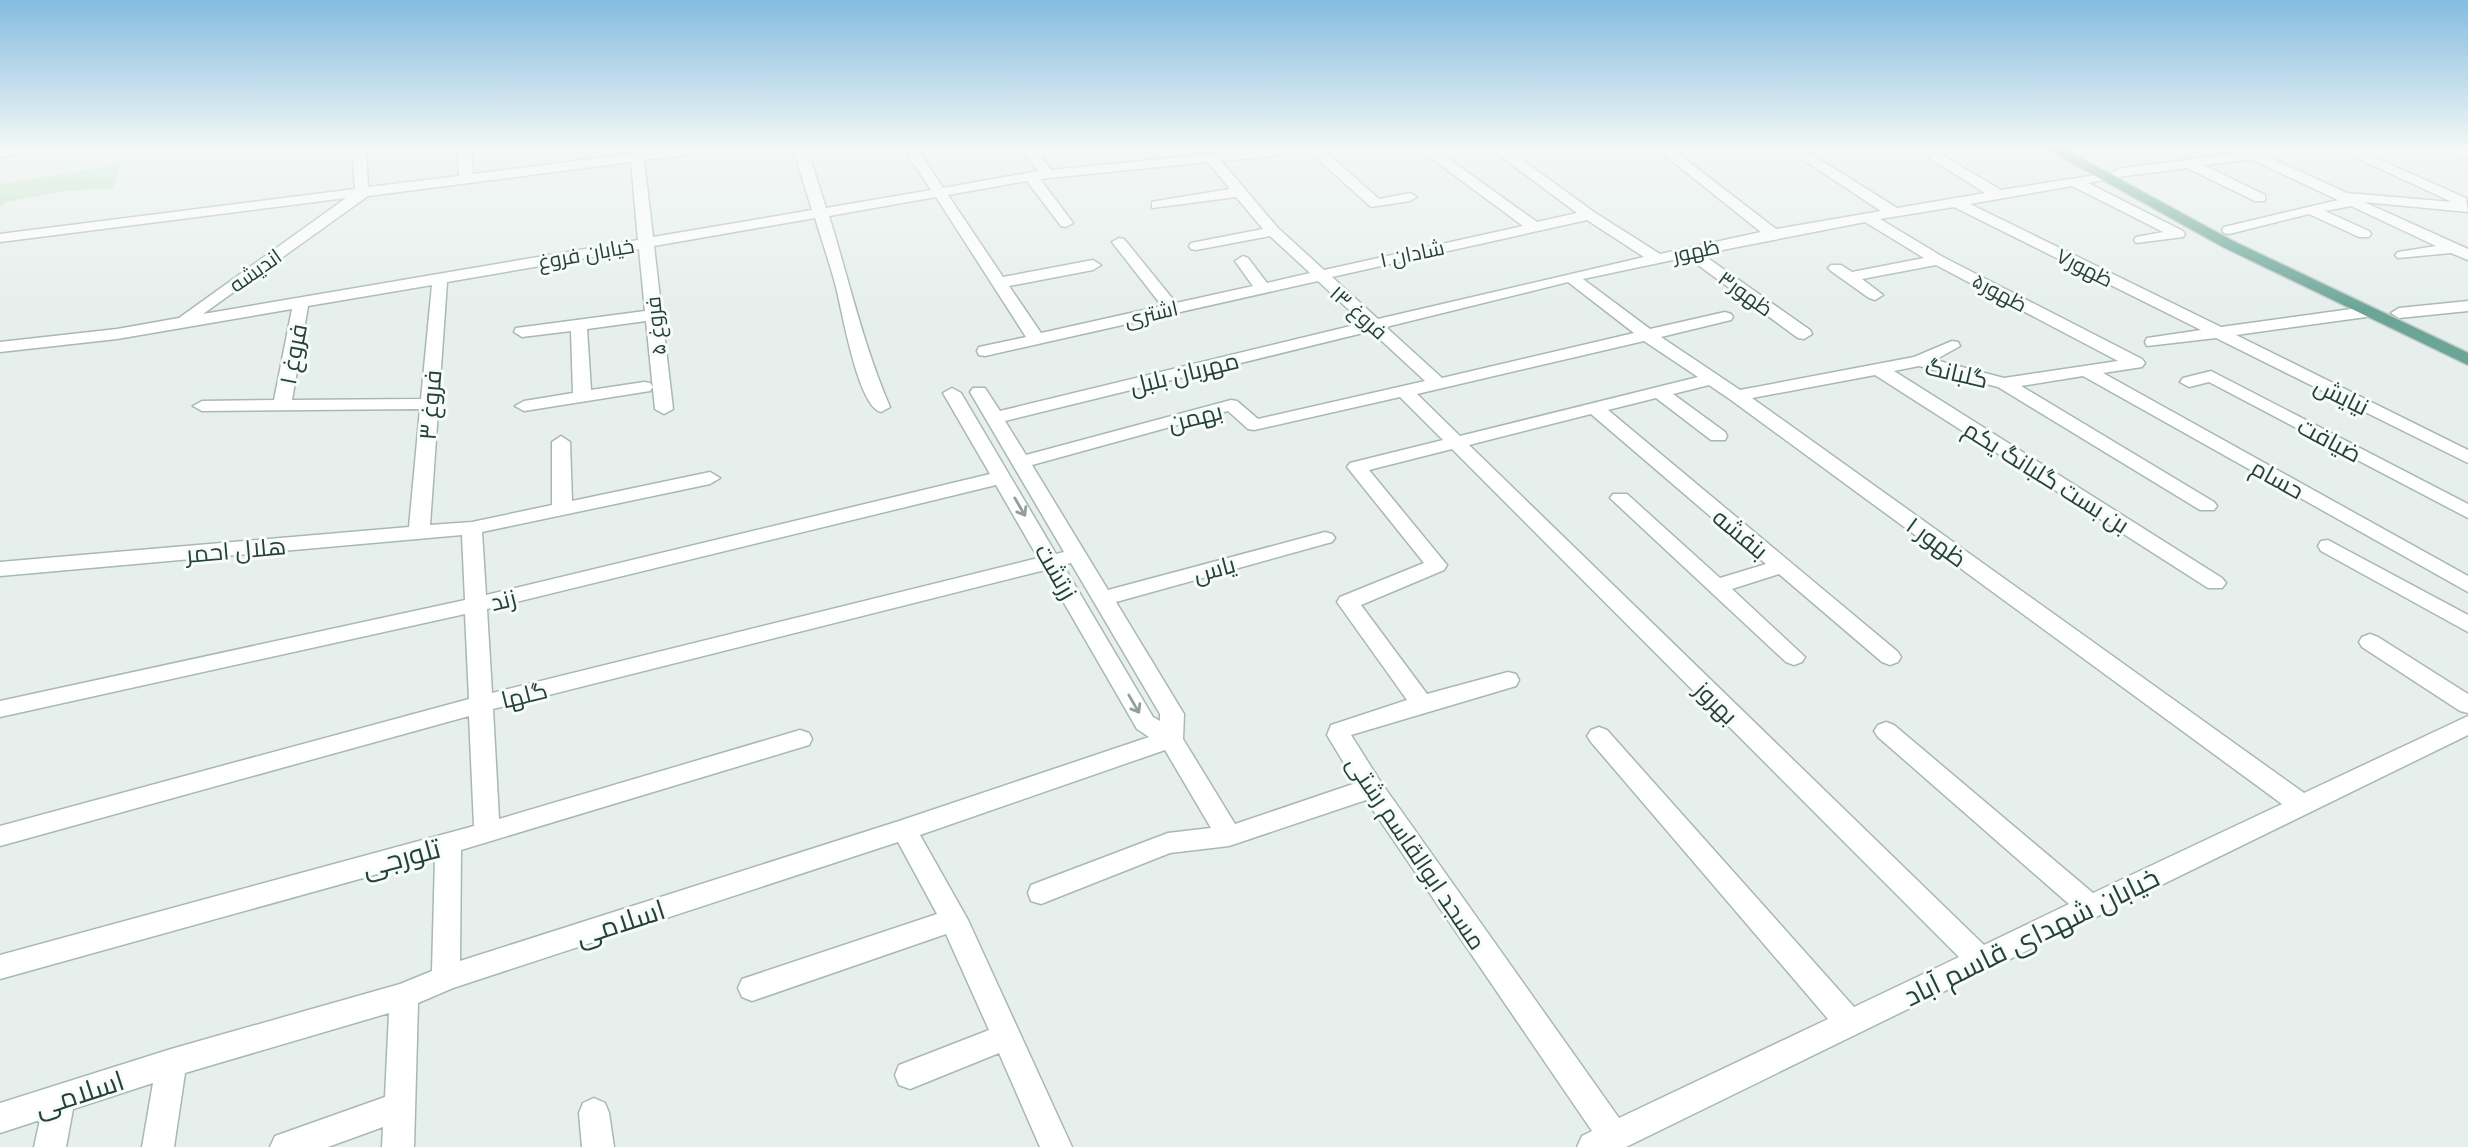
<svg xmlns="http://www.w3.org/2000/svg" width="2468" height="1147" font-family="'Golos Text',Cairo,sans-serif">
  <style>
    .green { fill: #bfe0c8 }
    .lines { fill: none; stroke-linecap: round; stroke-linejoin: round }
    .minor-casing { stroke: #a8b8b2; stroke-width: 3 }
    .major-casing { stroke: #c2cac8; stroke-width: 3 }
    .minor { fill: #fff; fill-rule: evenodd }
    .major { fill: #6aa596; fill-rule: evenodd }
    .oneway { stroke: #92a09c }
    .labels { text-anchor: middle; dominant-baseline: central; stroke-width: 6; stroke-linejoin: round; paint-order: stroke }
    .far-street-label { font-size: 21px; fill: #24423a; stroke: #f7fbf9 }
    .street-label { font-size: 24px; fill: #24423a; stroke: #f7fbf9 }
    .near-street-label { font-size: 28px; fill: #24423a; stroke: #f7fbf9 }
  </style>
  <rect width="100%" height="100%" fill="#e6efeb"/>
  <path class="green" d="M122,160l-9,29 -40,1 -68,12 -5,5v-23l99,-16z"/>
  <g class="lines">
    <g class="minor-casing">
      <g id="minor">
        <path d="M0,149h32l-2,3 -30,5z"/>
        <path d="M352,149h14l2,38 91,-11 -2,-27h14l2,25 198,-25h39l-7,4 -59,7 9,77 159,-27 -19,-61h14l19,59 105,-18 -27,-41h14l25,39 95,-17 -18,-22h49l-28,8 10,13 213,-21h59l56,50 31,-6 7,4 -7,4 -39,6 -61,-55 -89,9 57,67 46,42 199,-44 -104,-77h16l102,73 40,-9 -86,-64h16l87,63 66,42 101,-22 -104,-83h15l104,80 105,-18 -94,-62h16l94,59 88,-15 -70,-44h17l69,41 108,-17v6l-21,4 95,48 2,3 -2,3 -47,6 -2,-3 2,-3 27,-5 -91,-46 -102,18 251,123 145,-20 6,2 2,3 -8,5 -130,18 232,115v13l-252,-125 -69,8 -2,-4 2,-4 54,-8 -247,-123 -74,12 63,38 199,102 3,4 -3,4 -39,6 365,203v16l-385,-216 -62,10 193,116 3,4 -3,4h-14l-202,-123 -79,-21 -25,5 328,207 4,5 -4,5h-14l-333,-213 -123,23 552,395 164,-77v19l-842,412h-49l5,-11 10,-5 -226,-331 -137,46 -59,7 -129,51 -10,-3 -3,-8 3,-8 137,-52 43,-5 -46,-78 -245,85 48,85 104,227h-32l-41,-94 -89,36 -11,-4 -4,-10 4,-10 90,-35 -43,-96 -194,67 -10,-4 -4,-9 4,-9 195,-65 -39,-72 -445,146 -35,15 -4,144h-32l1,-20 -55,20h-58l5,-11 110,-39 4,-84 -204,60 -11,74h-32l11,-64 -80,26 -7,38h-32l6,-27 -40,13v-30l171,-54 229,-65 32,-13 3,-113 -435,121v-24l474,-129 -5,-110 -469,130v-20l469,-127 -4,-85 -465,103v-16l465,-101 -3,-65 -462,41v-14l409,-35 11,-118 -218,2 -9,-5 9,-5 72,-1 18,-91 -175,30 -117,13v-10l117,-13 62,-11 167,-120 -346,44v-8l355,-45zM631,162l7,78 -435,74 165,-118zM1208,162l22,27 -73,12 -5,1v6l84,-11 27,32 -72,14 -2,3 2,3 5,1 74,-14 40,37 -43,10 -19,-25 -5,-2 -8,5 18,25 -77,17 -52,-64 -5,-1 -7,4 50,64 -121,27 -32,-47 84,-16 8,-5 -8,-5 -90,17 -55,-82 79,-14 34,45 5,1 7,-4 -33,-44zM936,197l90,140 -47,10 -2,4 2,4 6,1 333,-75 45,42 -363,88 -15,-23h-12l-3,4 94,160 -8,2 -95,-161 -9,-5 -9,5 47,81 -504,121 -4,-63 228,-48 10,-6 -10,-6 -138,29 -2,-59 -9,-6 -9,6v63l-80,17 -42,3 17,-243 192,-33 6,62 -129,17 -2,4 8,5 49,-6 2,62 -49,8 -9,5 9,5 126,-20 3,-4 -3,-4 -6,-1 -53,8 -4,-61 59,-8 9,88 9,5 9,-5 -19,-163 161,-28c7,23 15,46 21,69 6,23 22,120 45,125l9,-5c-27,-62 -41,-127 -61,-191zM1587,220l57,37 -266,62 -46,-42zM1865,222l59,36 -72,14 -11,-7h-10l-3,3 3,3 38,27 6,2 8,-5 -21,-16 74,-14 182,96 -114,17 -69,-18 25,-14 -2,-4 -6,-1 -38,16 -174,33 -79,-53 70,-17 2,-3 -2,-3 -6,-2 -75,17 -67,-50 104,-22 111,81 6,1 8,-5 -2,-4 -108,-76zM1568,282l66,51 -192,45 -56,-51zM432,285l-11,114 -129,1 16,-94zM1371,331l54,50 -167,38 -21,-18 -6,-1 -205,55 -21,-34zM1644,341l54,36 -238,59 -43,-42zM1709,385l22,15 551,404 -189,89 -199,-168 -8,-3 -8,3 -4,6 4,6 191,167 -85,41 -515,-500 122,-31 175,150 -46,14 -93,-84h-14l-3,4 176,164 8,3 8,-3 3,-5 -73,-68 47,-15 103,88 8,3 8,-3 3,-5 -3,-5 -290,-242 48,-12 55,42h14l2,-4 -2,-4 -52,-38zM1400,397l43,43 -93,23 -3,4 77,96 -84,34 -3,5 70,98 -76,25 -4,10 29,48 -121,41 -52,-85 1,-25 -68,-112 216,-60 3,-4 -3,-4 -7,-2 -217,58 -76,-125 196,-54 20,18 6,1zM1452,449l507,508 -105,50 -247,-277 -8,-3 -8,3 -4,6 4,6 237,277 -209,99 -239,-337 -29,-46 165,-49 3,-6 -3,-6 -8,-2 -81,22 -66,-89 83,-35 3,-5 -78,-95zM996,485l42,73 -546,135 -5,-84zM1071,563l89,151v7l-7,-4 -90,-152zM1045,570l92,159 12,8 -250,84 -439,140 1,-111 348,-105 3,-6 -3,-6 -9,-3 -301,89 -6,-110z"/>
        <path d="M1567,149h14l1,1 -7,4z"/>
        <path d="M2233,149h18l96,44 105,9 -115,-53h18l111,49 2,14 -104,-10 104,47v11l-17,-7 -53,5 -3,-3 3,-3 38,-6 -85,-40 -26,5 44,20 2,3 -2,3h-10l-50,-23 -80,20 -5,-1 -2,-3 2,-3 114,-27 -87,-41 -47,6 61,30v6h-10l-68,-33 -69,9 -7,-4 7,-4 120,-16z"/>
        <path d="M2445,149l23,1v8l-21,-6z"/>
        <path d="M2468,301v10l-69,7 -8,-5 8,-5z"/>
        <path d="M2211,371l257,133v14l-259,-136 -20,5 -9,-5 3,-4z"/>
        <path d="M2328,540l140,75v17l-147,-81 -3,-5 3,-5z"/>
        <path d="M2370,634l8,3 90,57v19l-8,-2 -98,-64 -3,-5 3,-5z"/>
        <path d="M594,1098l11,5 4,10 5,34h-32l-3,-34 4,-10z"/>
      </g>
    </g>
    <g class="major-casing">
      <path id="major" d="M2047,149h17l169,92 235,112v12l-245,-118z"/>
    </g>
    <use href="#minor" class="minor"/>
    <use href="#major" class="major"/>
  </g>
  <defs><path id="oneway-shaft" d="M-6 0H5M1.5-3L5.5 0L1.5 3" fill="none" stroke-width="1.6" stroke-linecap="round" stroke-linejoin="round" transform="scale(1.75)"/></defs>
  <g class="oneway">
    <use href="#oneway-shaft" transform="translate(1020 507) rotate(60)"/>
    <use href="#oneway-shaft" transform="translate(1134 704) rotate(60)"/>
  </g>
  <linearGradient id="sky" x2="0" y2="1"><stop stop-color="#84bce0"/><stop offset="0.48" stop-color="#f4f8f6"/><stop offset="1" stop-color="#f4f8f6" stop-opacity="0"/></linearGradient>
  <rect width="2468" height="310" fill="url(#sky)"/>
  <g class="labels">
    <g class="far-street-label">
      <text transform="translate(1696 250) rotate(-12)">ظهور</text>
      <text transform="translate(586 253) rotate(-10)">خیابان فروغ</text>
      <text transform="translate(1412 253) rotate(-12)">شادان ۱</text>
      <text transform="translate(2085 267) rotate(27)">ظهور۷</text>
      <text transform="translate(255 270) rotate(-35)">اندیشه</text>
      <text transform="translate(2000 292) rotate(28)">ظهور۵</text>
      <text transform="translate(1746 293) rotate(36)">ظهور۳</text>
      <text transform="translate(1359 312) rotate(42)">فروغ ۱۳</text>
      <text transform="translate(1151 313) rotate(-13)">اشتری</text>
      <text transform="translate(655 326) rotate(-96)">فروغ ۵</text>
    </g>
    <g class="street-label">
      <text transform="translate(292 354) rotate(-79)">فروغ ۱</text>
      <text transform="translate(1184 372) rotate(-14)">مهربان بلبل</text>
      <text transform="translate(1957 372) rotate(13)">گلبانگ</text>
      <text transform="translate(2342 395) rotate(26)">نيايش</text>
      <text transform="translate(429 405) rotate(-85)">فروغ ۳</text>
      <text transform="translate(1195 416) rotate(-14)">بهمن</text>
      <text transform="translate(2330 439) rotate(28)">ضیافت</text>
      <text transform="translate(2047 476) rotate(32)">بن بست گلبانگ یکم</text>
      <text transform="translate(2278 478) rotate(29)">حسام</text>
      <text transform="translate(1741 533) rotate(40)">بنفشه</text>
      <text transform="translate(1937 541) rotate(36)">ظهور ۱</text>
      <text transform="translate(236 549) rotate(-5)">هلال احمر</text>
      <text transform="translate(1214 568) rotate(-15)">یاس</text>
      <text transform="translate(1057 571) rotate(60)">زرتشت</text>
      <text transform="translate(503 599) rotate(-14)">زند</text>
      <text transform="translate(524 694) rotate(-14)">گلها</text>
      <text transform="translate(1717 702) rotate(45)">بهروز</text>
      <text transform="translate(1417 852) rotate(56)">مسجد ابوالقاسم رشتی</text>
    </g>
    <g class="near-street-label">
      <text transform="translate(401 857) rotate(-15)">تلورجی</text>
      <text transform="translate(620 922) rotate(-18)">اسلامی</text>
      <text transform="translate(2031 936) rotate(-26)">خیابان شهدای قاسم آباد</text>
      <text transform="translate(79 1093) rotate(-18)">اسلامی</text>
    </g>
  </g>
</svg>
